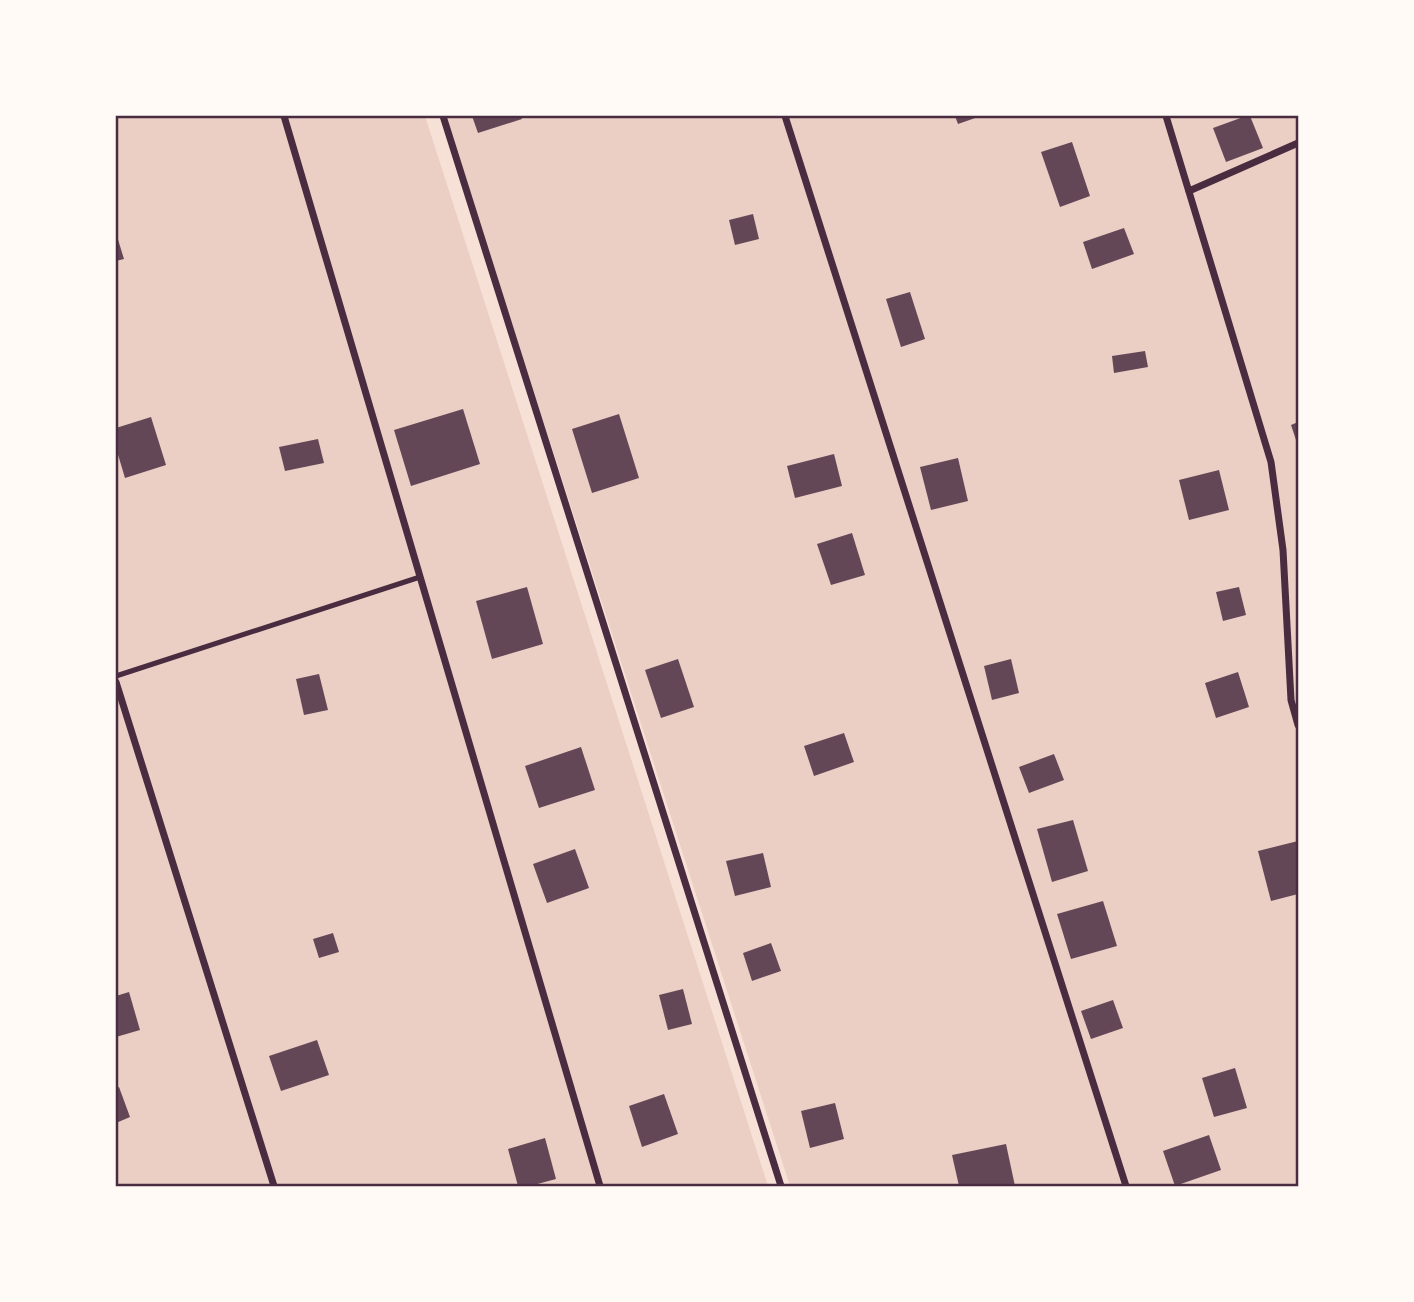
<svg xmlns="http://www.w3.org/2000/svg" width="1414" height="1302" font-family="Mulish,sans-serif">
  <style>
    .green { fill: #ebcfc5 }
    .building { fill: #644757 }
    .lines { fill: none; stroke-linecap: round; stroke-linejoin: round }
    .service { stroke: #4a2c40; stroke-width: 5 }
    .minor { stroke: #4a2c40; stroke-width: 7 }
    .neatline { fill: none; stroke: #4a2c40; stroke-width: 2.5 }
  </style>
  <rect width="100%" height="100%" fill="#f7e1d7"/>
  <g class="green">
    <path d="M116,116h309l343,1070h-652z"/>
    <path d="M445,116h853v1070h-508z"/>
  </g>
  <g class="building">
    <path d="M472,116h49l1,3 -44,14z"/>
    <path d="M955,116h26l-23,8z"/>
    <path d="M1246,116h4l13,32 -37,14 -13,-34z"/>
    <path d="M1072,142l18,54 -30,11 -19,-55z"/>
    <path d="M753,214l6,25 -24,6 -6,-25z"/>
    <path d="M1124,228l10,26 -42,15 -9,-27z"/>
    <path d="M116,233l8,26 -8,2z"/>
    <path d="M910,292l15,47 -24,8 -15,-48z"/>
    <path d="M1145,351l3,16 -34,6 -2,-17z"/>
    <path d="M463,409l17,55 -69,22 -17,-56z"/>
    <path d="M619,414l20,64 -47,15 -20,-64z"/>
    <path d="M151,417l15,48 -41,13 -9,-30v-20z"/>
    <path d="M1298,422v24l-7,-21z"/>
    <path d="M318,439l6,24 -39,8 -6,-24z"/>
    <path d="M834,454l8,32 -47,12 -8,-32z"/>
    <path d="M958,458l10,43 -37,9 -11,-43z"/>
    <path d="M1219,470l10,40 -40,10 -10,-40z"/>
    <path d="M852,533l13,42 -34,10 -14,-41z"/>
    <path d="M527,587l16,57 -51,15 -16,-58z"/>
    <path d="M1239,587l7,28 -23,6 -7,-29z"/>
    <path d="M678,659l16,48 -33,11 -16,-48z"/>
    <path d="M1011,659l8,34 -27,7 -8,-34z"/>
    <path d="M1238,672l11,35 -33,11 -11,-35z"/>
    <path d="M319,674l9,36 -24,5 -8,-36z"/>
    <path d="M844,733l10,29 -40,14 -10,-30z"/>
    <path d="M581,747l14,43 -56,18 -14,-42z"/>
    <path d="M1054,754l10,26 -35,13 -10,-26z"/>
    <path d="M1073,820l15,51 -36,11 -15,-53z"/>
    <path d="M1298,841v53l-27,7 -13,-50z"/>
    <path d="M575,849l14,39 -42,15 -14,-39z"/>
    <path d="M763,853l8,34 -36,9 -9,-35z"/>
    <path d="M1103,901l14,45 -46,13 -14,-45z"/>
    <path d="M333,933l6,19 -20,6 -6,-19z"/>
    <path d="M771,943l10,28 -29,10 -9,-28z"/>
    <path d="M683,989l9,35 -24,6 -9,-35z"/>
    <path d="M129,992l11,38 -24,7v-41z"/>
    <path d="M1113,1000l10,28 -32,11 -10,-28z"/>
    <path d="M317,1040l12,35 -48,16 -12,-35z"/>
    <path d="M1235,1068l12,40 -33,9 -12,-39z"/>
    <path d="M119,1087l11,30 -14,6v-35z"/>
    <path d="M664,1094l14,40 -36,13 -13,-41z"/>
    <path d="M835,1103l9,36 -34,9 -9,-37z"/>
    <path d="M1209,1135l12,35 -46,16 -12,-35z"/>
    <path d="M545,1138l11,41 -26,7h-12l-10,-37z"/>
    <path d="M1006,1144l9,42h-56l-7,-31z"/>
  </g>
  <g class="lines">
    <path class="service" d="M116,676l304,-99"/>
    <g class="minor">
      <path d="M284,116l316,1070"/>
      <path d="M443,116l338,1070"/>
      <path d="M785,116l341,1070"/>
      <path d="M1166,116l105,346 12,88 8,150 7,25"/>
      <path d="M1189,191l109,-48"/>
      <path d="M116,682l158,504"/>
    </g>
  </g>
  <rect width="1414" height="1302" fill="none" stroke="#fffaf5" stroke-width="234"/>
  <rect x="117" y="117" width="1180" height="1068" class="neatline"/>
</svg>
